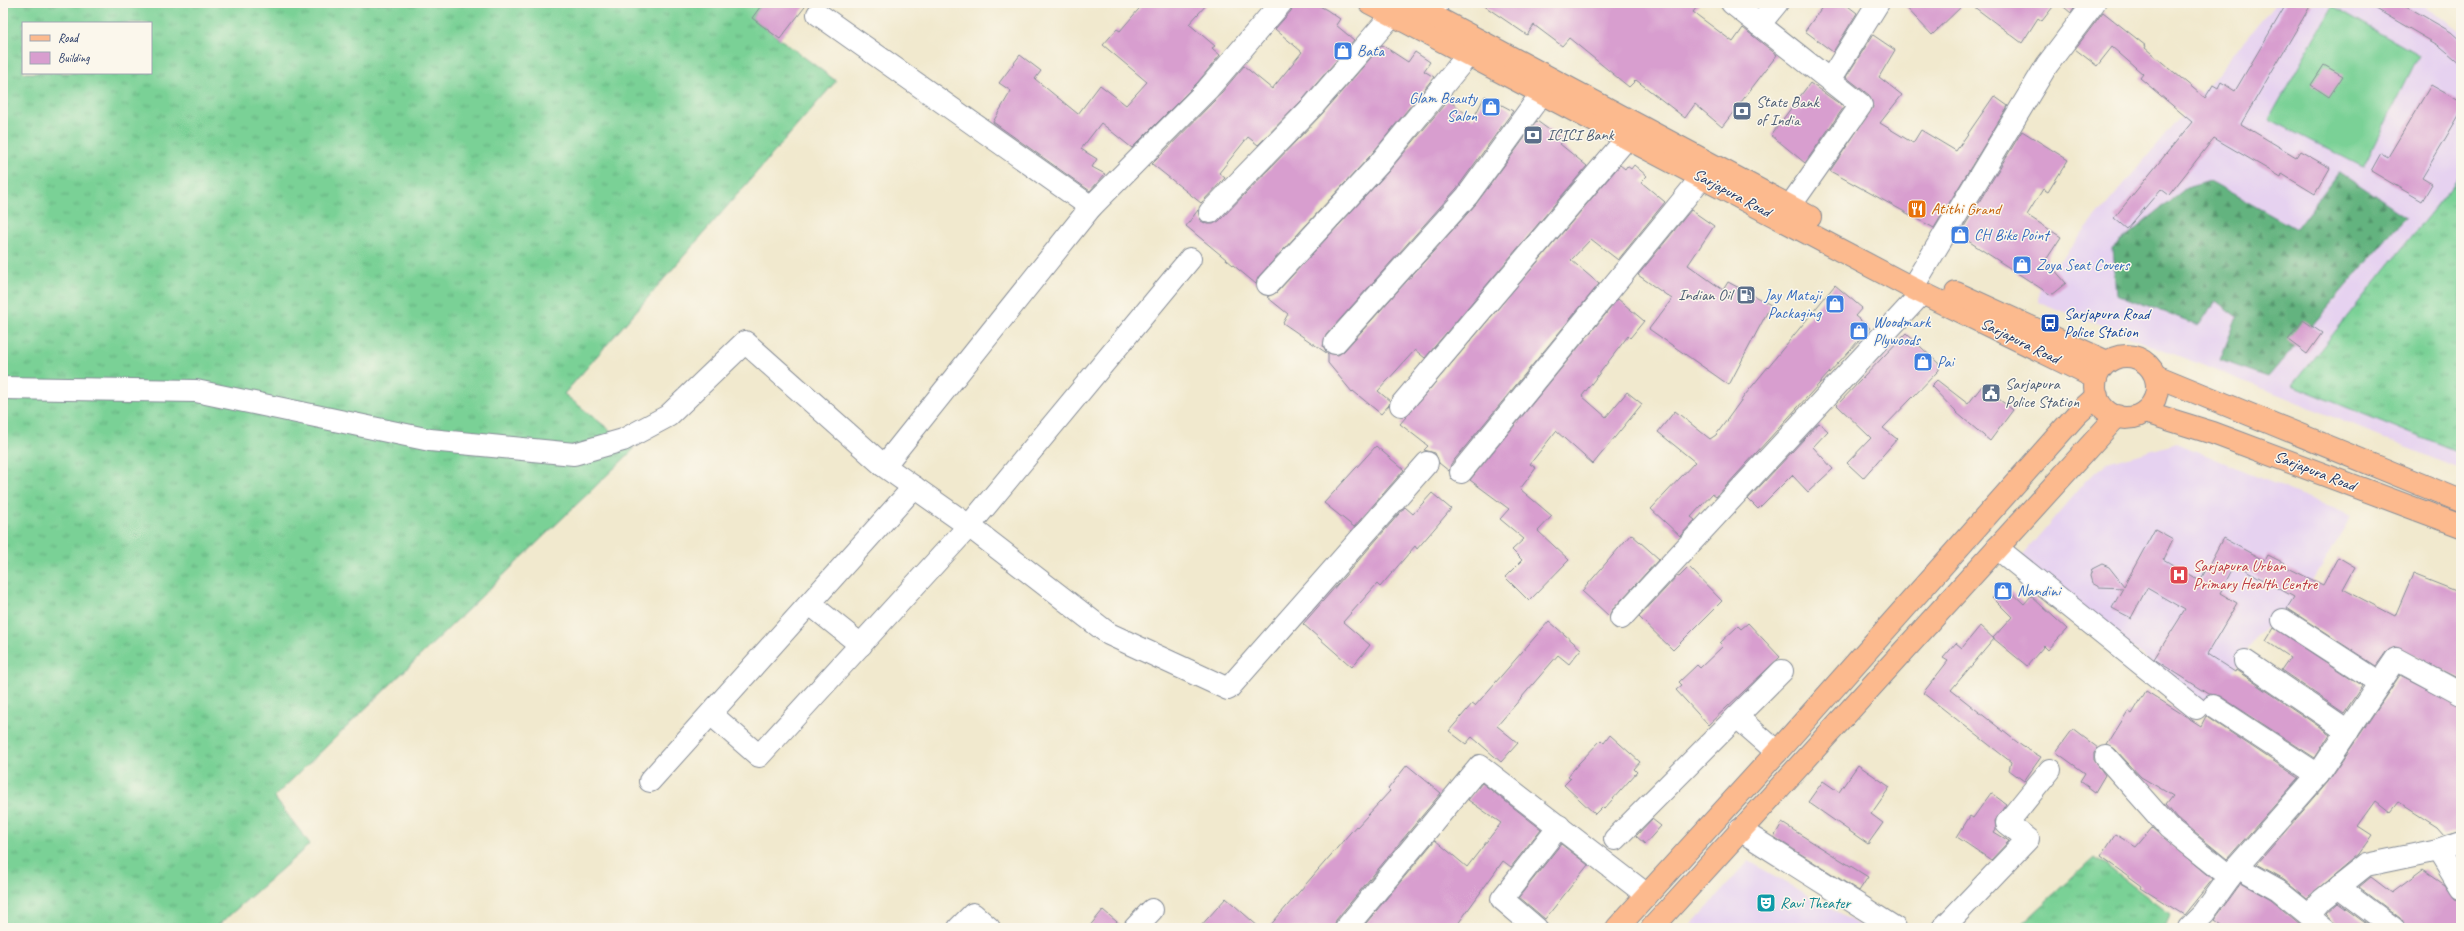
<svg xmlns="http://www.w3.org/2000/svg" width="2464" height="931" font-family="Caveat,sans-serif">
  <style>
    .built { fill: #e6d2f0 }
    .grass { fill: url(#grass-tufts); stroke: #4a807a; fill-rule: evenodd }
    .forest { fill: url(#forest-firs); stroke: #3f716e }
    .garden { fill: #7ad196; stroke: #4a807a }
    .building { fill: #d89ecf }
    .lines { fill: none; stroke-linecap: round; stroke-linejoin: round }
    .minor-casing { stroke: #868c96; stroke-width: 24 }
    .major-casing { stroke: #868c96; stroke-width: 24 }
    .minor { stroke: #fff; stroke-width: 22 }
    .major { stroke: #fcba8e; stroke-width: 22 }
    .labels { text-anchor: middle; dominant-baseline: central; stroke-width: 3; stroke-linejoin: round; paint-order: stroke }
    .shop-label { font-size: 16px; fill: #366cbe; stroke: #fbf7ec; text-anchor: start }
    .service-label { font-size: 16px; fill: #4e5e75; stroke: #fbf7ec; text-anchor: start }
    .street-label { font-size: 16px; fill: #1b2f5e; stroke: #fbf7ec }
    .food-label { font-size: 16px; fill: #c56008; stroke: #fbf7ec; text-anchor: start }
    .transit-label { font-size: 16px; fill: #164399; stroke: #fbf7ec; text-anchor: start }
    .health-label { font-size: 16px; fill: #be3a42; stroke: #fbf7ec; text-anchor: start }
    .culture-label { font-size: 16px; fill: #0d838f; stroke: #fbf7ec; text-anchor: start }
  </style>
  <defs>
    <pattern id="grass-tufts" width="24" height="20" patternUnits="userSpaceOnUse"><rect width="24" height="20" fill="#7ad196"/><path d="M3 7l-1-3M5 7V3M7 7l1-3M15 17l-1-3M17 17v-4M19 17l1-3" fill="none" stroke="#63aa7e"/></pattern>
    <pattern id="forest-firs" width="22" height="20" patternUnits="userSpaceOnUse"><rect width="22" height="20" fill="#63b37f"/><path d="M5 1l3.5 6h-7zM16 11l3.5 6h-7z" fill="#51926b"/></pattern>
  </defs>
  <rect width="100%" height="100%" fill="#fbf7ec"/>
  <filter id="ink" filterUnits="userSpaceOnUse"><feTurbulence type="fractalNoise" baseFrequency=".025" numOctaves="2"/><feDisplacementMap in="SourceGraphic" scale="8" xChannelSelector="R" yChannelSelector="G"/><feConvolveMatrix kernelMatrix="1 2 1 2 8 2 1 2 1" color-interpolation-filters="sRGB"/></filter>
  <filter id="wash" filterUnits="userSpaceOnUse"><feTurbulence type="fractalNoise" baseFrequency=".012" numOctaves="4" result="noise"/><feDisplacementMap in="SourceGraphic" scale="16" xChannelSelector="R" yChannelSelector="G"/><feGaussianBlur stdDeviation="0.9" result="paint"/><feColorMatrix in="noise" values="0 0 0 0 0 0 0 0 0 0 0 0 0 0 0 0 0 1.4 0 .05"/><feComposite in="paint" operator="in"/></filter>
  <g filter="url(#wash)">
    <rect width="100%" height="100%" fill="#f1e9ce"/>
    <g class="built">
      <path d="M2276,3h146l39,30v437l-179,-74 -243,-94 1,-18z"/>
      <path d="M2177,443l175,73 -46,76 -50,45 -48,72 -188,-151 67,-79 21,-16z"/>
      <path d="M1749,861l108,63 7,4h-176z"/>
    </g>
    <g class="grass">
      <path d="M3,3h760l-11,15 84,63 -272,313 70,55 -360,348 36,47 -95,84h-212zM23,23h128v50h-128z"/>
      <path d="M2461,175v279l-169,-69z"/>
      <path d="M2095,857l75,57 -5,14h-147z"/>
    </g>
    <path class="forest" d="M2339,172l66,45 -137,160 -48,-17 17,-43 -21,-16 -17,24 -83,-31 -4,-46 74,-60 24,-7 86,48z"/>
    <path class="garden" d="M2333,6l86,49 -56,112 -94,-48z"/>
    <g id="blocks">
      <g class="building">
        <path d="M763,3h45l-28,36 -28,-21z"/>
        <path d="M1144,3h64l-19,21 26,22 -3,2 8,7 -22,27 -66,66 -31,-25 -20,26 16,10 -5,8 13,7 -15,17 -97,-69 18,-31 -12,-8 21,-28 21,16 -6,8 43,35 22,-29 26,20 21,-23 -44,-37 14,-16 3,2z"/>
        <path d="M1293,3h21l13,7 13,9 -4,6 18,15 -50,58 -46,47 -10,-8 -29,36 6,5 -24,25 -49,-39 64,-65 28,-33 28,23 30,-37 -27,-23 16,-18z"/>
        <path d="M1480,3h220l-7,9 40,30 10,-14 34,27 -55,72 -27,-23 -10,14 -49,-38 -7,7 -60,-49 -7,8 -28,-21 -7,10z"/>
        <path d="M1825,3h19l13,10 -24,39 -28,-21z"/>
        <path d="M1902,3h63l-33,32z"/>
        <path d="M1969,3h87l-14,18 -4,-3 -16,25z"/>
        <path d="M2059,3h19l-7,10z"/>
        <path d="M2287,3h25l-71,121 55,33 4,-6 30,17 -15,26 -33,-20 -1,3 -67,-39 -45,57 -8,-6 -34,40 -13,-11 78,-96 -52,-44 3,-4 -31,-27 -15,19 -22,-17 28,-37 43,34 -1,2 60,50 8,-13 5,3 3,-6 14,9z"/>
        <path d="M2366,3h35l50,29 10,9v23l-20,-17z"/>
        <path d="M1873,35l22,15 -16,27 23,18 -22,28 33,20 8,-13 35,21 38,-55 14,10 -74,122 -104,-57 43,-64 -4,-12 -23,-18z"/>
        <path d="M1382,45l26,17 7,-10 15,10 -6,9 10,6 -64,79 -111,120 -3,8 -70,-58 12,-16 3,11 6,3h6l6,-3 103,-107z"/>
        <path d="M2324,65l19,11 -14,21 -18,-12z"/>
        <path d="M1810,83l34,24 -39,56 -34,-28z"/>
        <path d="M2431,85l30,17v10l-39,66 10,6 -10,17 -51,-30 10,-18 7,4z"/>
        <path d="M1485,96l28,15 -56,77 -131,147 -3,11 4,7 11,2 6,-4 132,-147 61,-83 26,19 -3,4 27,22 -162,192 -10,-8 -37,41 12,10 -1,4 -8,9 -28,-23 -1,1 -24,-29v-9l-45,-31 5,-9 -21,-17 10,-5 111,-120 60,-72 25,19z"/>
        <path d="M2022,131l46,29 -20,32 -5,-3 -16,26 34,22 -15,23 20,23 -15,12 -92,-60z"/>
        <path d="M1620,165l5,4 2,-3 4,3 3,-4 13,11 -6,6 24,20 -47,58 -27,-21 -20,21 28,24 -148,180 -2,7 -10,-8 -4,-10 -11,-3 4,-4 -28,-22z"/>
        <path d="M1691,210l23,16 -26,39 35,25 5,-8 43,23 -42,80 -80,-56 23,-30 -34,-24z"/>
        <path d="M1835,285l27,23 -7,8 15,12 -154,169 -4,-3 -21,23 4,3 -15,16 -29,-27 44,-47 -37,-30 17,-21 35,28 6,-4 29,-40z"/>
        <path d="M1618,299l26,22 -14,17 -2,-2 -46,60 24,21 21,-25 15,12 -49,60 -37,-33 -26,33 6,4 -16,21 32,27 -14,15 31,29 -40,41 -24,-24 17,-17 -10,-10 12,-11 -24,-20 9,-10 -39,-29z"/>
        <path d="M2303,320l19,13 -15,21 -19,-14z"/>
        <path d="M1906,333l33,31v6l-56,58 14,11 -34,39 -16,-15 24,-25 -34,-33z"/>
        <path d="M1937,380l31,24 14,-18 31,24 -23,31 -33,-28 -26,-27z"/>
        <path d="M1819,423l9,8 -15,16 20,22 -25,23 -16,-17 -34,34 -10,-10z"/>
        <path d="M1376,446l28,24 -50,57 -30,-24z"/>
        <path d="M1432,493l19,16 -34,40 -2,-3 -35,41 -3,-3 -34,38 27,23 -18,22 -49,-43 102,-117 8,7z"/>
        <path d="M2155,529l18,10 -10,20 37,22 23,-43 42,23 3,-6 16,8 -2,2 41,20 15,-28 17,10 -12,22 52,27 18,-42 48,19v87l-65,-33 -10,5 -10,14 -89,-58 7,-11 -59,-33 -15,29 17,10 -30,51 28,18 1,-2 94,64 -15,24 -95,-62 -11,-2 -55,-35 31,-49 -38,-22 -16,30 -19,-10 11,-20 -24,-1 -7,-4 -2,-7 2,-7 10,-5 7,3 15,19z"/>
        <path d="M1631,534l28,25 -47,51 -3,6 -27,-25z"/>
        <path d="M1689,567l33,34 -49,49 -34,-33 38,-41 2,1z"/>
        <path d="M2004,585l20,19 7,-8 36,33 -19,21 -4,-4 -17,20 -34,-28 19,-21 -20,-20z"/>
        <path d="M1549,621l32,28 -12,15 -11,-9 -61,71 21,17 -17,19 -29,-25 -6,7 -17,-13 23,-27 3,2z"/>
        <path d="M1748,623l32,34 -72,68 -32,-35 6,-5 -3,-3 18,-17 3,3 23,-22 -3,-3 18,-17 3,3z"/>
        <path d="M1980,626l14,13 -43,51 71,56 19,11 -17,24 -15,-11 2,-8 -88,-69 25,-32 -5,-3 13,-15 6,5z"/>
        <path d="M2274,628l88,58 -18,27 -63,-43 9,-13 -24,-16z"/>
        <path d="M2400,675l61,31v124l-17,5 -7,-8 -39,-25 -8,10 -14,-11 -18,25 14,9 -14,20 -51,43 -23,-19 -27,-15 71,-82z"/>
        <path d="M2146,691l55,35 5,-10 93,62 -72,81 -49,-40 -12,-14 7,-9 -32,-19 -26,-28 -8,-4 21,-34 4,3z"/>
        <path d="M2073,729l25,19 -4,5v7l11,15 -10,17 -15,-11 5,-8 -29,-21z"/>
        <path d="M1610,735l30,27 -6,7 3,3 -33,37 -2,-2 -7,7 -31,-29 7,-7 -3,-2 11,-13 22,-23 3,3z"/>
        <path d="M1407,765l34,28 -105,127 -2,8h-66l88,-102 1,1 33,-36 -2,-2z"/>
        <path d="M1858,765l32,22 -19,27 12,9 -15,21 -60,-42 15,-21 16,11z"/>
        <path d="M1482,783l59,46 -30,38 -8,-6 -48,67h-93l73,-88 32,27 34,-44 -33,-23z"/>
        <path d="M1991,793l15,11 -11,17 1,8 -2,3 15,9 -18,19 -34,-23 13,-21 3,2z"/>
        <path d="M1652,819l9,7 -16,18 -9,-8z"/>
        <path d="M1782,823l86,54 -9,14 -85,-54z"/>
        <path d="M2152,828l61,51 -29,36 -43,-27 1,-2 -41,-30 14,-22 21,13z"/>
        <path d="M1561,844l27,21 -43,54 -26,-22z"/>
        <path d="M2423,870l22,15 10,14 6,1v28h-56l-5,-10 -41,-31 12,-10 21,16z"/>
        <path d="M2241,883l30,17 29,24 -3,4h-72l-11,-8z"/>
        <path d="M1226,898l34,30h-61z"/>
        <path d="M2338,903l34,25h-35l-1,-5 -9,-10z"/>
        <path d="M1103,910l20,17v1h-35z"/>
      </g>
    </g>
  </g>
  <g filter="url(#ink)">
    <use href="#blocks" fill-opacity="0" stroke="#868c96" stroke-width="1"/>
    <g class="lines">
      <g class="minor-casing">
        <g id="minor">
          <path d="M1732,3l129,102 -71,101"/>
          <path d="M818,14l273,193"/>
          <path d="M1429,14l9,-11"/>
          <path d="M1759,25l18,-22"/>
          <path d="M1830,80l48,-77"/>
          <path d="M1210,212l103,-106 79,-91"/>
          <path d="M1268,284l111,-120 89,-109"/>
          <path d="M1912,288l135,-223 47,-62"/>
          <path d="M1335,343l132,-147 75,-103"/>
          <path d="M3,388l193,3 234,49 144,14 49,-14 45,-24 77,-74 139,124 85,60 140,108 119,55 199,-226"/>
          <path d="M1401,405l226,-267"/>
          <path d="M884,466l207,-259 116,-117 74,-87"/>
          <path d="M1461,472l241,-295"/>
          <path d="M1997,548l199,160"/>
          <path d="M810,604l51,41"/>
          <path d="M1621,618l301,-325"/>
          <path d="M2283,620l97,63"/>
          <path d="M2245,661l103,70"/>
          <path d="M2213,706l105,69"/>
          <path d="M711,714l48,42 210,-230 221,-267"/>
          <path d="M1737,717l40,35"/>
          <path d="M2106,757l63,71 61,49"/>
          <path d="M650,781l264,-294"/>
          <path d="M1740,830l155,98"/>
          <path d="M1615,839l167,-168"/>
          <path d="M2438,850l23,38"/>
          <path d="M2237,867l41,23 47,38"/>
          <path d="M2338,887l55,41"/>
          <path d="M2309,915l13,-15 44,-35 72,-15 23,-8"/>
          <path d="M959,928l14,-14 16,14"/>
          <path d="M1135,928l17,-18"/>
          <path d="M1346,928l134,-162 167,129"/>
          <path d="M1536,928l-34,-29 57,-73"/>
          <path d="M1943,928l85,-89 -21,-16 43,-53"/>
          <path d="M2189,928l15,-15 33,-46 81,-92 78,-116 65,35"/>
        </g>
      </g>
      <g class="major-casing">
        <g id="major">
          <path d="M1370,3l542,285 184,90"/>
          <path d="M1409,3l401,214"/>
          <path d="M1956,293l151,69"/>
          <circle cx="2126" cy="387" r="31"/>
          <path d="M2156,376l305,125"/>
          <path d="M2145,412l68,21 248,93"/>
          <path d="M1617,928l160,-176 300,-338 20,-18"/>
          <path d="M1652,928l465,-512"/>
        </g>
      </g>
      <use href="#minor" class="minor"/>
      <use href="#major" class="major"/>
    </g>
  </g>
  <defs>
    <g id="shop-square" transform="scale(1)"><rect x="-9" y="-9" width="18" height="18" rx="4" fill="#3f7fe0" stroke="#fbf7ec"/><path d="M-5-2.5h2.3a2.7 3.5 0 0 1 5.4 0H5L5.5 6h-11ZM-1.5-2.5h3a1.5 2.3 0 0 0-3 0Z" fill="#fff"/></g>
    <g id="bank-square" transform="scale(1)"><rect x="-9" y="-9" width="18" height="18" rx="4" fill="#5c6f8a" stroke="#fbf7ec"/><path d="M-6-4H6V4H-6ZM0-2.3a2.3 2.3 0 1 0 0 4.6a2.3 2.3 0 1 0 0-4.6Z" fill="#fff"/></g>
    <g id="restaurant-square" transform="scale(1)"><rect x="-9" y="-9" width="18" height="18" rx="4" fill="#e8710a" stroke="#fbf7ec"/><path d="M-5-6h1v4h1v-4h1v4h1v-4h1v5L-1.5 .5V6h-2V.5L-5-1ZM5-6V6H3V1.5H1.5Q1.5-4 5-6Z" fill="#fff"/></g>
    <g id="fuel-square" transform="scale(1)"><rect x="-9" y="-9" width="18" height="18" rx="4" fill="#5c6f8a" stroke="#fbf7ec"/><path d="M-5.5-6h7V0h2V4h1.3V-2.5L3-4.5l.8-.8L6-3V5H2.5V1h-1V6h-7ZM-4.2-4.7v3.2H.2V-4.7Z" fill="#fff"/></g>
    <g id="bus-square" transform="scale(1)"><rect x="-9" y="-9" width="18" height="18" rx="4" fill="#1a4fb4" stroke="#fbf7ec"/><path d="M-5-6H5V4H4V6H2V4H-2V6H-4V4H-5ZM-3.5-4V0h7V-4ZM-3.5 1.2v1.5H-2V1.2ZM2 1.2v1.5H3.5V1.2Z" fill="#fff"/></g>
    <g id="civic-square" transform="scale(1)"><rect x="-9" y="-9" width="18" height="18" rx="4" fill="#5c6f8a" stroke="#fbf7ec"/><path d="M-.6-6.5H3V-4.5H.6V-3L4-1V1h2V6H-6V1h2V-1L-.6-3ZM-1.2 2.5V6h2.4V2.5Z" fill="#fff"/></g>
    <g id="hospital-square" transform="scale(1)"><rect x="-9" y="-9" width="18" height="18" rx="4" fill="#e0444e" stroke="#fbf7ec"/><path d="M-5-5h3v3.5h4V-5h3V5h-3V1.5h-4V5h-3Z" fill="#fff"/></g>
    <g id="theatre-square" transform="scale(1)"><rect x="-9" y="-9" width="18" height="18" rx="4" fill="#0f9aa8" stroke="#fbf7ec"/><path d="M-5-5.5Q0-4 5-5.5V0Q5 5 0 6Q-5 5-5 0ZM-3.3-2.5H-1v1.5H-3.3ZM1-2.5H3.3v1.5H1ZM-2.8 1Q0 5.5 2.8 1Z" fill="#fff"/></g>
  </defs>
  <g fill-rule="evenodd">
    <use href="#shop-square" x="1343" y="51"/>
    <use href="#shop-square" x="1491" y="107"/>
    <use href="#bank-square" x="1742" y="111"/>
    <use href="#bank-square" x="1533" y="135"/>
    <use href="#restaurant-square" x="1917" y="209"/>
    <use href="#shop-square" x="1960" y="235"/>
    <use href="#shop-square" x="2022" y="265"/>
    <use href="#fuel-square" x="1746" y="295"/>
    <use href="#shop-square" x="1835" y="304"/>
    <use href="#bus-square" x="2050" y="323"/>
    <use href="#shop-square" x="1859" y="331"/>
    <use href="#shop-square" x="1923" y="362"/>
    <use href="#civic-square" x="1991" y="393"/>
    <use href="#hospital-square" x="2179" y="575"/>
    <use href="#shop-square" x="2003" y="591"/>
    <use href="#theatre-square" x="1766" y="903"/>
  </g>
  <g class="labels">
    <g class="shop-label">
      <text x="1357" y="51">Bata</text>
      <text x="1477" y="98" text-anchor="end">Glam Beauty<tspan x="1477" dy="18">Salon</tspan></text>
      <text x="1974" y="235">CH Bike Point</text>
      <text x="2036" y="265">Zoya Seat Covers</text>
      <text x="1821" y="295" text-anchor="end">Jay Mataji<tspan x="1821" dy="18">Packaging</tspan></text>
      <text x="1873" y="322">Woodmark<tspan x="1873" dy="18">Plywoods</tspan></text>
      <text x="1937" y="362">Pai</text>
      <text x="2017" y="591">Nandini</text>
    </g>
    <g class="service-label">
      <text x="1756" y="102">State Bank<tspan x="1756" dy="18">of India</tspan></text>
      <text x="1547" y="135">ICICI Bank</text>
      <text x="1732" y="295" text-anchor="end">Indian Oil</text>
      <text x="2005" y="384">Sarjapura<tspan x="2005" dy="18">Police Station</tspan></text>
    </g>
    <g class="street-label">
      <text transform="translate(1732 193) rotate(28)">Sarjapura Road</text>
      <text transform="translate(2020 341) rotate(26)">Sarjapura Road</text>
      <text transform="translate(2315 471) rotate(21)">Sarjapura Road</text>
    </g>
    <g class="food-label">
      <text x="1931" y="209">Atithi Grand</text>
    </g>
    <g class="transit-label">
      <text x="2064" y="314">Sarjapura Road<tspan x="2064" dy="18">Police Station</tspan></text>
    </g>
    <g class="health-label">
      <text x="2193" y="566">Sarjapura Urban<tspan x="2193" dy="18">Primary Health Centre</tspan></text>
    </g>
    <g class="culture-label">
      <text x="1780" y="903">Ravi Theater</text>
    </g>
  </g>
  <rect width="2464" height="931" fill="none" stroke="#fbf7ec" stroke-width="16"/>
  <rect x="22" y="22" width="130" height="52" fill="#fbf7ec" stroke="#a1a7b3"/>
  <rect x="30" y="35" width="20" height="6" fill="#fcba8e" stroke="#a1a7b3"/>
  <text x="58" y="42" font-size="12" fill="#1b2f5e">Road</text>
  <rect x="30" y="52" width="20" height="12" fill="#d89ecf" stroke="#a1a7b3"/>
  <text x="58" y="62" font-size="12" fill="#1b2f5e">Building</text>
</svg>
